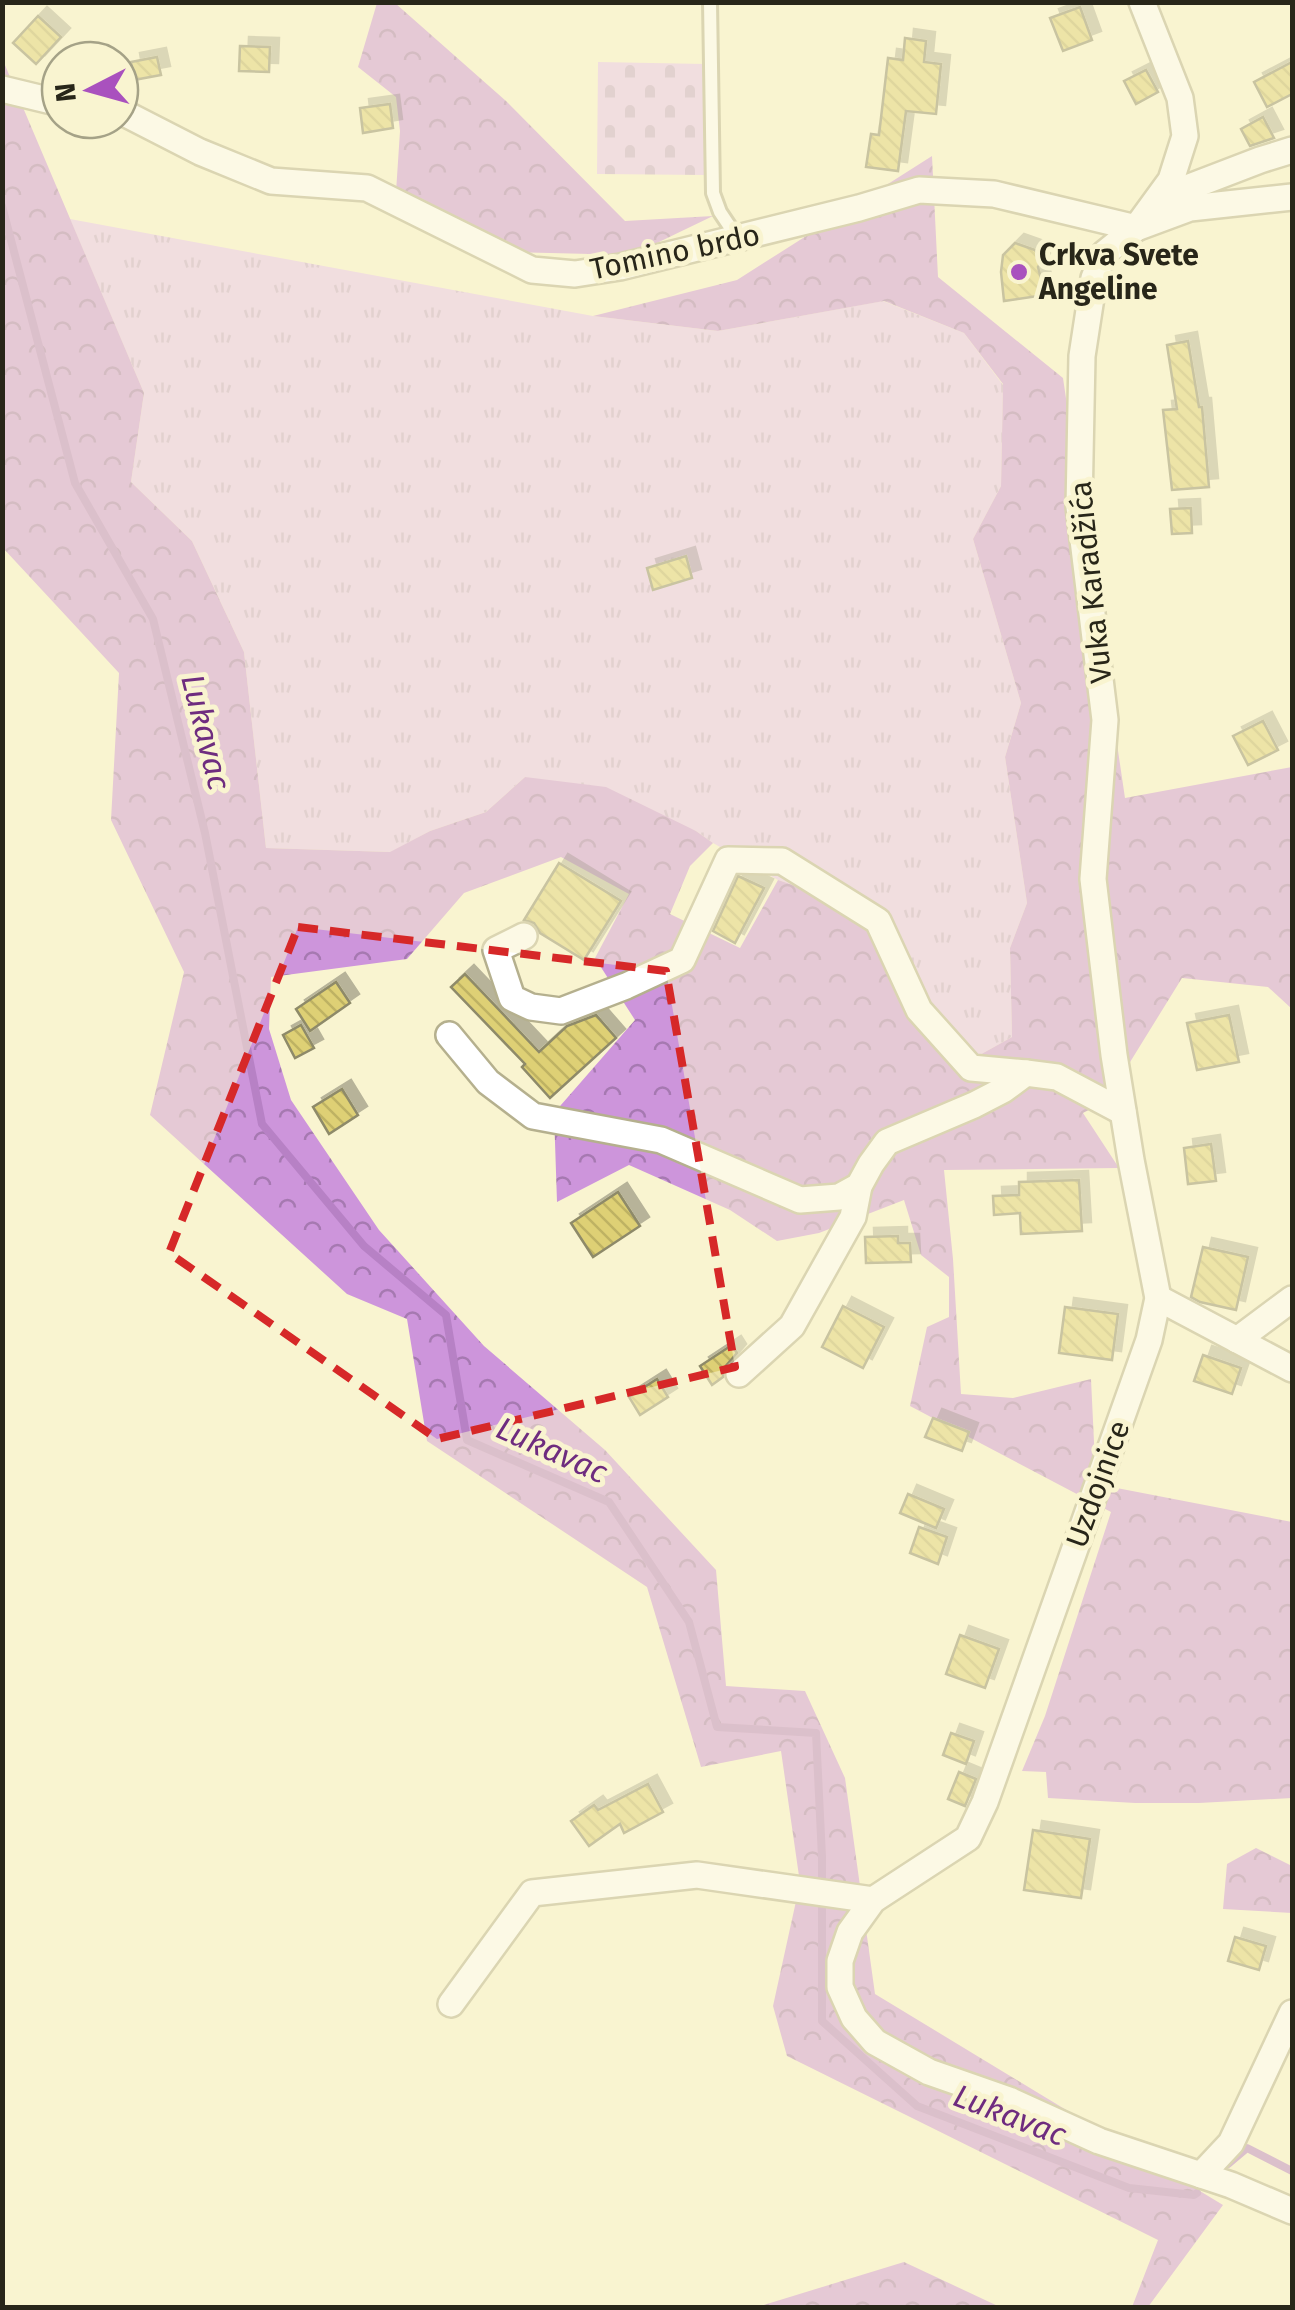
<svg xmlns="http://www.w3.org/2000/svg" width="1295" height="2310" font-family="'Fira Sans',sans-serif">
  <style>
    .grass { fill: url(#grass-tufts) }
    .forest { fill: url(#forest-crowns) }
    .cemetery { fill: url(#cemetery-stones) }
    .lines { fill: none; stroke-linecap: round; stroke-linejoin: round }
    .stream { stroke: #b781c5; stroke-width: 8 }
    .building { fill: url(#building-back-hatch); stroke: #8e8a69; stroke-width: 2.5; filter: url(#shadow) }
    .lane-casing { stroke: #b5b08e; stroke-width: 18 }
    .street-casing { stroke: #b5b08e; stroke-width: 30 }
    .lane { stroke: #fff; stroke-width: 12 }
    .street { stroke: #fff; stroke-width: 25 }
    .marked { fill: none; stroke: #d62828; stroke-width: 8; stroke-dasharray: 20 12; stroke-linejoin: round }
    .poi-dot { fill: #a951be; stroke: #f9f4d0; stroke-width: 4 }
    .labels { text-anchor: middle; dominant-baseline: central; stroke-width: 10; stroke-linejoin: round; paint-order: stroke }
    .street-label { font-size: 30px; fill: #282619; stroke: #f9f4d0 }
    .poi-label { font-size: 30px; font-weight: bold; fill: #282619; stroke: #f9f4d0; text-anchor: start }
    .water-label { font-size: 32px; font-style: italic; fill: #6e2c7f; stroke: #f9f4d0 }
  </style>
  <defs>
    <pattern id="grass-tufts" width="24" height="20" patternUnits="userSpaceOnUse" patternTransform="scale(2.5)"><rect width="24" height="20" fill="#e7c3f1"/><path d="M3 7l-1-3M5 7V3M7 7l1-3M15 17l-1-3M17 17v-4M19 17l1-3" fill="none" stroke="#c6a7ce"/></pattern>
    <pattern id="forest-crowns" width="20" height="18" patternUnits="userSpaceOnUse" patternTransform="scale(2.5)"><rect width="20" height="18" fill="#cd95db"/><path d="M2 6a3 3 0 1 1 6 0M12 15a3 3 0 1 1 6 0" fill="none" stroke="#a679b1"/></pattern>
    <pattern id="cemetery-stones" width="16" height="16" patternUnits="userSpaceOnUse" patternTransform="scale(2.5)"><rect width="16" height="16" fill="#e7c3f1"/><path d="M2 7V4a2 2 0 0 1 4 0v3zM10 15v-3a2 2 0 0 1 4 0v3z" fill="#c6a7ce"/></pattern>
    <pattern id="building-back-hatch" width="6" height="6" patternUnits="userSpaceOnUse" patternTransform="scale(2.5)"><rect width="6" height="6" fill="#ded074"/><path d="M-1 5l2 2M0 0l6 6M5-1l2 2" fill="none" stroke="#beb264"/></pattern>
    <filter id="shadow"><feDropShadow dx="9" dy="-9" stdDeviation="0" flood-color="#0004"/></filter>
  </defs>
  <rect width="100%" height="100%" fill="#f9f4d0"/>
  <path class="grass" d="M70,219l523,97 125,15 165,-30 81,32 39,52 -2,101 -28,53 48,164 -16,54 22,146 -17,45 2,89 -54,30 -59,-67 -16,-85 -105,-35 -65,-37 -17,-12 -171,-54 -39,35 -56,19 -39,21 -125,-4 -22,-196 -52,-111 -61,-59 13,-89z"/>
  <g class="forest">
    <path d="M377,3h18l111,98 119,120 88,-5 -81,39 -125,-3 -111,-60 4,-61 -4,-34 -38,-30z"/>
    <path d="M2,58l142,335 -13,89 61,59 52,111 22,196 124,4 40,-21 56,-19 39,-35 81,10 90,44 17,12 -23,23 -20,48 70,34 38,-68 106,35 15,85 59,67 54,-30 -2,-89 17,-45 -22,-146 16,-54 -48,-164 28,-53 2,-102 -39,-51 -80,-32 -166,30 -125,-15 144,-36 195,-124 6,121 125,101 62,420 167,-31v242l-24,-22 -86,-9 -76,123 -23,12 36,55 -175,2 9,89 8,135 52,4 78,-19 5,105 196,38v276l-93,5h-64l-87,-5 -2,-26 -24,-1 23,-55 66,-204 -201,-106 17,-79 22,-10v-40l-28,-22 -17,-55 -85,33 -42,8 -47,-31 -101,-45 -72,37 -3,-89 81,-93 -40,-62 34,-64 -68,-37 -97,36 -57,66 -136,18 -2,52 22,71 88,130 105,116 121,104 111,120 10,116 79,5 40,87 30,216 348,211 -75,102h-16l26,-67 -371,-184 -14,-50 27,-123 -19,-132 -80,16 -54,-180 -220,-146 -20,-122 -60,-25 -197,-179 34,-143 -73,-152 8,-147 -116,-125z"/>
    <path d="M1256,1848l36,18v47l-69,-4 4,-45z"/>
    <path d="M904,2262l96,45h-243z"/>
  </g>
  <path class="cemetery" d="M598,62l108,2 -1,111 -108,-1z"/>
  <g class="lines">
    <g class="stream">
      <path d="M2,206l73,277 78,136 52,214 57,291 102,122 82,69 21,125 142,62 80,120 28,105 99,6 6,124v164l95,85 212,82 65,7 3,-2"/>
      <path d="M1228,2164l19,-16 45,23"/>
    </g>
  </g>
  <g class="building">
    <path d="M1080,7l12,33 -29,11 -13,-33z"/>
    <path d="M38,16l23,21 -25,27 -23,-21z"/>
    <path d="M905,38l21,3 -2,21 17,2 -5,50 -30,-3 -8,60 -32,-4 5,-33 8,1 9,-77 15,2z"/>
    <path d="M240,46l30,1 -1,25 -30,-1z"/>
    <path d="M157,57l4,18 -27,5 -3,-18z"/>
    <path d="M1292,62v32l-25,13 -13,-25z"/>
    <path d="M1146,70l12,22 -22,12 -12,-23z"/>
    <path d="M390,104l3,24 -30,5 -3,-25z"/>
    <path d="M1263,117l11,21 -24,8 -9,-17z"/>
    <path d="M1015,243l20,7 6,12 -3,5 7,28 -41,6 -3,-29 2,-17z"/>
    <path d="M1188,341l11,66h3l7,80 -37,3 -9,-80 14,-1 -10,-64z"/>
    <path d="M1191,508l1,25 -20,1 -2,-25z"/>
    <path d="M686,556l6,22 -39,12 -6,-22z"/>
    <path d="M1263,721l15,29 -30,15 -15,-29z"/>
    <path d="M559,863l62,38 -37,59 -44,-27 -6,-10 -10,-3z"/>
    <path d="M738,876l26,12 -29,55 -22,-12z"/>
    <path d="M465,974l74,78 28,-26 29,-11 20,23 -66,60 -28,-31 3,-3 -74,-77z"/>
    <path d="M336,982l14,21 -40,28 -14,-22z"/>
    <path d="M1229,1015l10,47 -42,8 -10,-47z"/>
    <path d="M301,1025l13,23 -19,10 -12,-23z"/>
    <path d="M342,1089l16,26 -29,19 -16,-27z"/>
    <path d="M1211,1144l5,37 -28,3 -4,-36z"/>
    <path d="M1079,1180l3,51 -61,3 -1,-21 -26,2 -1,-19 26,-1v-13z"/>
    <path d="M618,1192l22,34 -47,31 -22,-34z"/>
    <path d="M898,1236v7h12l1,19 -45,1 -1,-26z"/>
    <path d="M1203,1247l45,10 -12,53 -36,-8 -9,-5z"/>
    <path d="M843,1306l41,21 -21,41 -41,-21z"/>
    <path d="M1065,1307l53,7 -6,46 -53,-7z"/>
    <path d="M732,1345l5,8 -13,15 -1,9 -11,8 -12,-19z"/>
    <path d="M1203,1355l38,13 -9,26 -38,-13z"/>
    <path d="M657,1379l11,18 -28,18 -11,-18z"/>
    <path d="M933,1418l36,14 -7,19 -37,-14z"/>
    <path d="M908,1494l36,15 -8,19 -36,-15z"/>
    <path d="M919,1527l28,10 -9,27 -28,-11z"/>
    <path d="M960,1635l39,14 -14,39 -39,-14z"/>
    <path d="M951,1733l23,8 -8,23 -23,-9z"/>
    <path d="M959,1772l17,7 -11,27 -17,-7z"/>
    <path d="M648,1784l15,28 -39,21 -4,-9 -31,22 -18,-25 23,-16 4,5z"/>
    <path d="M1033,1830l57,9 -9,59 -57,-8z"/>
    <path d="M1235,1937l31,9 -7,24 -31,-9z"/>
  </g>
  <g class="lines">
    <g class="lane-casing">
      <path id="lane" d="M710,2l3,191 7,19 18,27"/>
    </g>
    <g class="street-casing">
      <g id="street">
        <path d="M2,89l58,14"/>
        <path d="M120,111l80,41 71,29 96,7 165,82 43,4 45,-7 239,-59 60,-18 75,4 142,34"/>
        <path d="M1292,197l-102,11 -54,20 -32,26 -10,24 -12,78 -3,151 26,213 -12,159 21,176 17,105 27,138 -9,42 -164,462 -17,36 -95,62 -23,32 -10,29v26l14,31 21,24 54,30 80,28 90,41 132,44 61,26"/>
        <path d="M1159,210l28,-22 73,-28 32,-10"/>
        <path d="M1136,228l35,-48 14,-44 -5,-38 -38,-96"/>
        <path d="M524,936l-28,14 16,48 19,9 30,4 65,-25 56,-26 46,-100 54,1 96,60 41,89 52,58 55,5"/>
        <path d="M449,1035l39,47 45,34 128,24 139,60 39,-3 20,-11 12,-22 16,-22 87,-37 29,-15 23,-17 31,4 66,35"/>
        <path d="M1158,1298l134,71"/>
        <path d="M1237,1340l55,-41"/>
        <path d="M739,1374l53,-48 61,-109 6,-31"/>
        <path d="M451,2004l81,-111 165,-18 176,25"/>
        <path d="M1201,2175l30,-32 61,-130"/>
      </g>
    </g>
    <use href="#lane" class="lane"/>
    <use href="#street" class="street"/>
  </g>
  <path d="M0 0H1295V2310H0ZM298,927l368,44 69,396 -298,72 -268,-186z" fill="#f9f4d0" fill-opacity=".55" fill-rule="evenodd"/>
  <path class="marked" d="M298,927l368,44 69,396 -298,72 -268,-186z"/>
  <circle class="poi-dot" cx="1019" cy="272" r="10"/>
  <g class="labels">
    <g class="street-label">
      <text transform="translate(675 252) rotate(-12)">Tomino brdo</text>
      <text transform="translate(1091 582) rotate(-96)">Vuka Karadžića</text>
      <text transform="translate(1098 1484) rotate(-70)">Uzdojnice</text>
    </g>
    <g class="poi-label">
      <text x="1039" y="255">Crkva Svete<tspan x="1039" dy="34">Angeline</tspan></text>
    </g>
    <g class="water-label">
      <text transform="translate(206 732) rotate(76)">Lukavac</text>
      <text transform="translate(552 1450) rotate(24)">Lukavac</text>
      <text transform="translate(1010 2115) rotate(21)">Lukavac</text>
    </g>
  </g>
  <rect width="1295" height="2310" fill="none" stroke="#282619" stroke-width="10"/>
  <g transform="translate(90 90) rotate(264)"><circle r="48" fill="#f9f4d0" stroke="#a5a287" stroke-width="2.5"/>
  <path d="M0-8L18 38L0 25L-18 38Z" fill="#a951be"/>
  <text y="-15" font-size="28" font-weight="bold" text-anchor="middle" fill="#282619">N</text>
  </g>
</svg>
